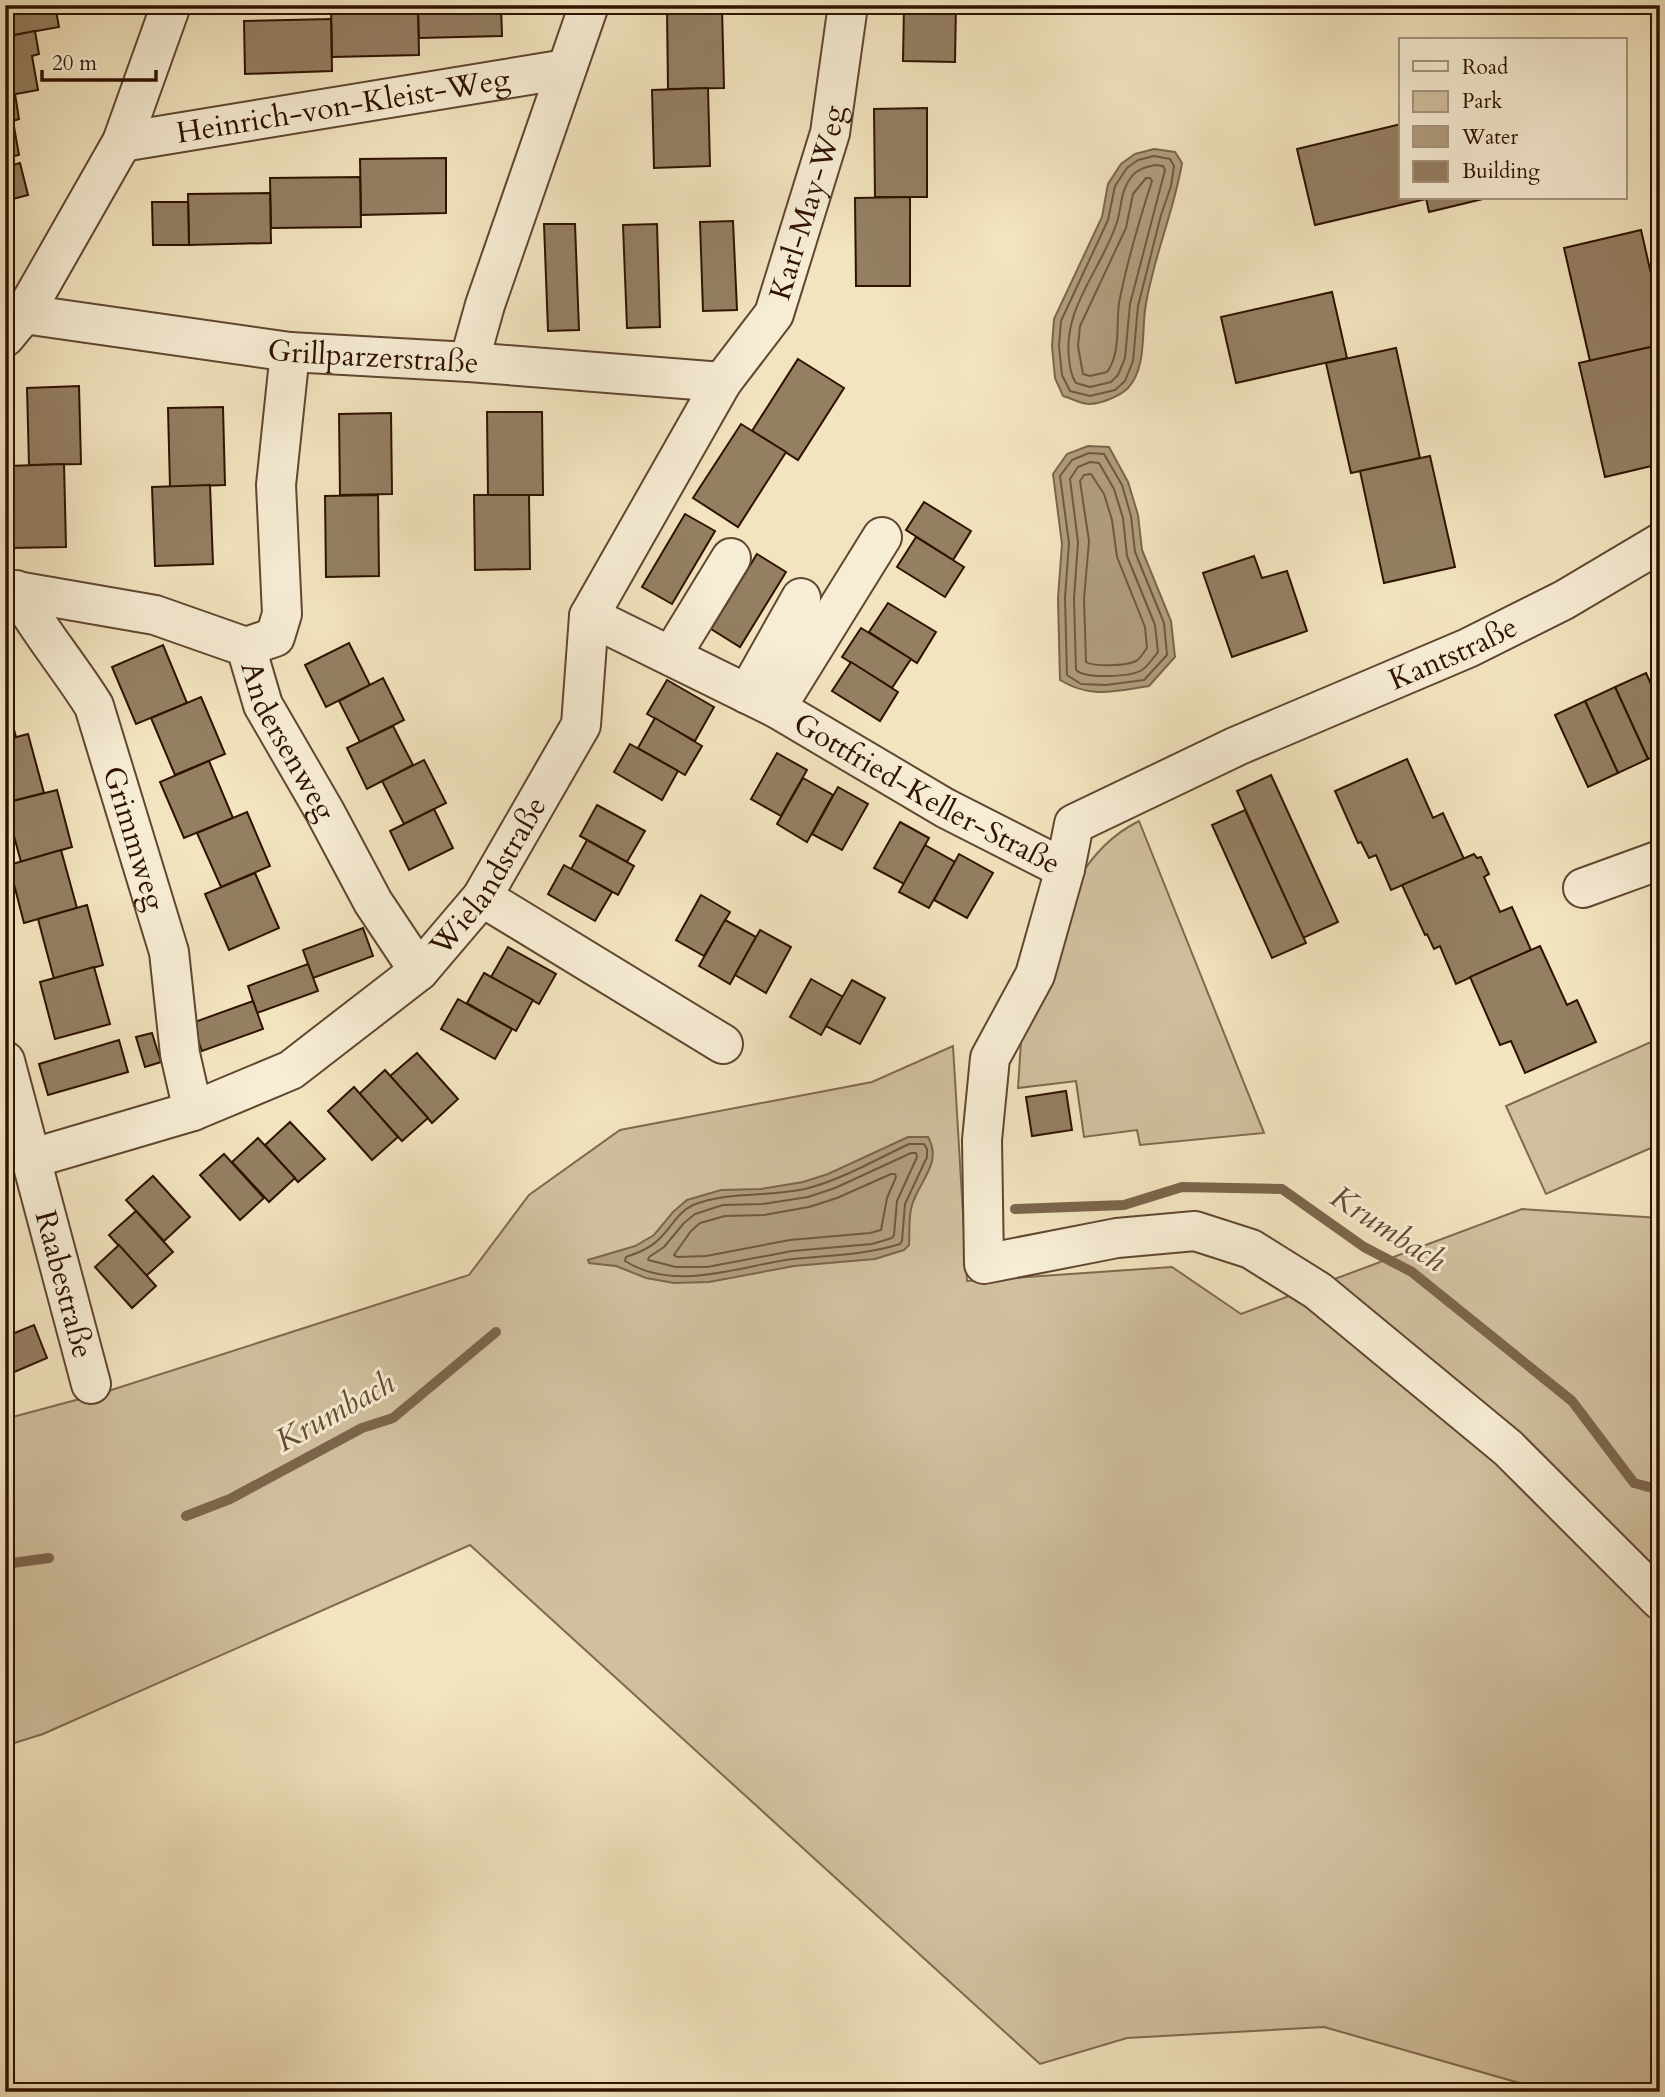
<svg xmlns="http://www.w3.org/2000/svg" width="1665" height="2097" font-family="Cardo,serif">
  <style>
    .green { fill: #d1c09f; stroke: #806950; stroke-width: 2 }
    .water { fill: #b09d7e; stroke: #7c654c; stroke-width: 2 }
    .lines { fill: none; stroke-linecap: round; stroke-linejoin: round }
    .shore { stroke: #70583f; stroke-width: 2 }
    .stream { stroke: #7c654c; stroke-width: 10 }
    .building { fill: #947f63; stroke: #2f1200; stroke-width: 2 }
    .minor-casing { stroke: #604630; stroke-width: 42 }
    .minor { stroke: #f7edd5; stroke-width: 38 }
    .labels { text-anchor: middle; dominant-baseline: central; stroke-width: 6; stroke-linejoin: round; paint-order: stroke }
    .street-label { font-size: 30px; fill: #2f1200; stroke: #f7edd5 }
    .water-label { font-size: 32px; font-style: italic; fill: #634a32; stroke: #f7edd5 }
  </style>
  <rect width="100%" height="100%" fill="#f2e4bf"/>
  <filter id="stains"><feTurbulence type="fractalNoise" baseFrequency=".00286" numOctaves="4"/><feColorMatrix values="0 0 0 0 .2 0 0 0 0 .09 0 0 0 0 .02 0 0 0 .5 -.17"/></filter>
  <radialGradient id="worn" r=".72"><stop offset=".6" stop-color="#630" stop-opacity="0"/><stop offset="1" stop-color="#630" stop-opacity=".3"/></radialGradient>
  <g class="green">
    <path d="M1139,821l125,312 -124,12 -3,-15 -53,7 -8,-56 -58,7 4,-62 54,-143c16,-28 35,-48 63,-62z"/>
    <path d="M1660,1038v106l-114,50 -40,-88z"/>
    <path d="M953,1046l14,235 205,-14 69,47 281,-105 138,9v874h-109l-227,-65 -197,11 -87,26 -570,-519 -427,189 -38,12v-327l97,-26 367,-118 60,-80 91,-65 252,-48z"/>
  </g>
  <g class="water">
    <path d="M1154,149l21,3 7,11c-8,49 -30,97 -37,147 -3,23 1,59 -17,78 -8,8 -27,16 -39,16 -8,0 -18,-6 -26,-8l-8,-18 -3,-32 2,-27 48,-102 6,-33 13,-20 14,-10z"/>
    <path d="M1088,446l21,1 19,35 10,33 4,35 29,71 4,36 -26,29c-34,5 -58,13 -89,-6l-2,-82 4,-54 -9,-70 14,-20z"/>
    <path d="M908,1137h20c15,26 -9,44 -16,68 -4,13 -2,28 -3,40l-5,5 -29,9 -81,7 -85,16 -35,1 -28,-5 -30,-12 -27,-3 -1,-3 47,-14 19,-11 19,-23 14,-12 34,-10 40,-1 42,-7 25,-8z"/>
  </g>
  <g class="lines">
    <g class="shore">
      <path d="M1154,156l16,3 4,7 -3,20 -10,29 -23,91 -5,55 -8,20 -10,9 -25,6 -20,-5 -8,-16 -3,-29 2,-25 47,-101 7,-34 12,-18 11,-8z"/>
      <path d="M1155,165l8,1 2,4 -35,134 -5,54 -7,17 -7,7 -21,5 -14,-4c-5,-8 -6,-15 -7,-25 -6,-51 33,-89 48,-136 5,-16 3,-31 15,-46 6,-7 14,-9 23,-11z"/>
      <path d="M1146,178h4l2,3c-13,40 -25,81 -33,122 -3,22 2,50 -12,69l-17,4 -7,-2 -5,-28 2,-20 46,-98 7,-34z"/>
      <path d="M1089,453l15,1 18,31 9,31 4,36 29,71 3,32 -23,25 -38,5 -25,-1 -14,-9 -2,-77 4,-55 -9,-67 12,-16z"/>
      <path d="M1090,462l9,1 15,26 9,29 4,38 28,69 3,27c-5,6 -10,14 -16,18 -11,7 -57,9 -66,0l-2,-71 4,-57 -8,-63 8,-12z"/>
      <path d="M1091,474l13,20 8,26 5,37 28,70 2,21c-3,4 -7,11 -11,13 -10,5 -42,6 -50,1l-2,-63 5,-58 -9,-60 4,-6z"/>
      <path d="M909,1144h15l3,5v8l-22,47 -3,37 -2,3c-35,11 -71,11 -107,15 -54,7 -118,34 -168,2l1,-4c12,-4 25,-9 33,-18 12,-11 19,-27 34,-34 35,-14 75,-8 112,-16 36,-9 70,-29 104,-45z"/>
      <path d="M911,1153h5l1,4 -20,44 -3,34 -2,3 -20,6 -80,7 -85,16h-31l-28,-7 1,-3 15,-10 20,-24 11,-9 28,-9 40,-1 45,-7 27,-9z"/>
      <path d="M891,1174h4l1,3 -9,21 -6,32 -11,3 -80,7 -84,16 -29,1 -3,-2 17,-24 9,-8 25,-7 39,-1 45,-8 28,-9z"/>
    </g>
    <g class="stream">
      <path d="M1015,1209l109,-4 58,-18 100,2 82,58 48,25 160,129 62,82 26,7"/>
      <path d="M186,1516l44,-17 132,-71 31,-10 103,-86"/>
      <path d="M5,1564l44,-6"/>
    </g>
  </g>
  <g class="building">
    <path d="M8,5h47l4,22 -45,8z"/>
    <path d="M331,5h87l1,50 -87,2z"/>
    <path d="M418,5h83l1,31 -83,2z"/>
    <path d="M904,5h52l-1,57 -52,-1z"/>
    <path d="M722,7l2,81 -56,1 -1,-80z"/>
    <path d="M331,19l1,52 -87,3 -1,-53z"/>
    <path d="M35,31l4,23 -7,2 6,34 -33,6v-59z"/>
    <path d="M708,88l2,78 -56,2 -2,-78z"/>
    <path d="M15,94l4,25 -6,2 6,34 -14,3v-62z"/>
    <path d="M927,108v89h-52l-1,-88z"/>
    <path d="M1401,124v74l25,1 -111,26 -18,-76z"/>
    <path d="M446,158v55l-85,2 -1,-56z"/>
    <path d="M20,163l8,32 -23,6v-34z"/>
    <path d="M360,177l1,50 -90,1 -1,-50z"/>
    <path d="M270,193l1,50 -82,2 -1,-51z"/>
    <path d="M910,197v89h-54l-1,-88z"/>
    <path d="M1426,198h61l-58,14z"/>
    <path d="M152,202h36l1,43h-36z"/>
    <path d="M733,221l4,89 -34,1 -3,-89z"/>
    <path d="M544,224h31l4,106 -31,1z"/>
    <path d="M657,224l3,103 -33,1 -4,-103z"/>
    <path d="M1641,230l19,83v32l-70,16 -26,-113z"/>
    <path d="M1332,292l15,66 -111,25 -15,-66z"/>
    <path d="M1655,346l5,22v96l-55,13 -26,-114z"/>
    <path d="M1396,348l24,110 -69,15 -25,-110z"/>
    <path d="M798,359l46,29 -46,72 -46,-29z"/>
    <path d="M79,386l2,78 -52,1 -2,-77z"/>
    <path d="M223,407l2,78 -55,2 -2,-79z"/>
    <path d="M487,412h55l1,83h-55z"/>
    <path d="M391,413l1,81 -52,1 -1,-81z"/>
    <path d="M741,424l45,28 -48,75 -45,-29z"/>
    <path d="M1430,456l25,111 -71,16 -24,-112z"/>
    <path d="M64,464l2,83 -55,1 -2,-82z"/>
    <path d="M210,485l3,79 -58,2 -3,-79z"/>
    <path d="M378,495l1,81 -53,1 -1,-81z"/>
    <path d="M474,495h55l1,74 -55,1z"/>
    <path d="M924,502l47,29 -18,29 -47,-30z"/>
    <path d="M685,514l30,17 -43,73 -30,-17z"/>
    <path d="M916,537l48,30 -19,30 -48,-30z"/>
    <path d="M757,554l29,18 -46,75 -29,-18z"/>
    <path d="M1254,556l8,22 25,-7 20,60 -75,26 -29,-84z"/>
    <path d="M888,603l48,29 -19,31 -48,-31z"/>
    <path d="M861,628l50,31 -19,29 -50,-31z"/>
    <path d="M349,643l21,42 -44,22 -21,-42z"/>
    <path d="M163,645l24,58 -51,21 -24,-57z"/>
    <path d="M851,662l47,30 -18,29 -48,-30z"/>
    <path d="M1646,673l14,31v50l-12,5 -33,-72z"/>
    <path d="M383,678l21,42 -44,22 -21,-41z"/>
    <path d="M667,680l47,27 -19,34 -48,-27z"/>
    <path d="M1615,687l33,72 -30,14 -33,-72z"/>
    <path d="M5,696l11,41 -11,3z"/>
    <path d="M201,697l24,57 -50,21 -24,-57z"/>
    <path d="M1585,701l33,72 -30,14 -33,-72z"/>
    <path d="M655,718l47,28 -17,29 -47,-27z"/>
    <path d="M393,726l20,39 -46,24 -20,-41z"/>
    <path d="M28,734l16,59 -39,10v-63z"/>
    <path d="M630,744l48,27 -16,29 -48,-28z"/>
    <path d="M777,753l30,17 -26,46 -30,-17z"/>
    <path d="M1407,759l26,59 10,-5 21,46 -73,31 -15,-35 -7,3 -8,-16 -3,1 -23,-52z"/>
    <path d="M424,760l22,43 -42,21 -22,-43z"/>
    <path d="M209,761l24,57 -49,20 -24,-56z"/>
    <path d="M1271,775l67,147 -35,16 -66,-147z"/>
    <path d="M803,778l30,17 -26,47 -30,-18z"/>
    <path d="M838,787l30,17 -26,46 -30,-16z"/>
    <path d="M57,790l15,57 -51,15 -16,-59z"/>
    <path d="M597,805l48,26 -18,31 -47,-26z"/>
    <path d="M434,809l19,39 -44,22 -19,-39z"/>
    <path d="M1245,810l61,133 -34,15 -60,-133z"/>
    <path d="M247,812l23,54 -49,21 -24,-54z"/>
    <path d="M900,822l29,16 -25,46 -30,-16z"/>
    <path d="M587,840l47,26 -16,29 -47,-26z"/>
    <path d="M925,845l30,17 -26,46 -30,-16z"/>
    <path d="M61,850l16,58 -53,15 -15,-58z"/>
    <path d="M959,854l34,19 -26,45 -33,-18z"/>
    <path d="M1474,854l3,4 4,-1 8,17 -5,3 16,35 12,-5 19,43 -75,34 -16,-38 -6,3 -7,-15 -2,1 -23,-50z"/>
    <path d="M564,865l48,27 -17,29 -47,-27z"/>
    <path d="M255,873l24,55 -50,22 -24,-56z"/>
    <path d="M701,895l29,17 -26,44 -28,-16z"/>
    <path d="M87,905l16,60 -49,14 -16,-60z"/>
    <path d="M725,920l31,17 -26,47 -31,-18z"/>
    <path d="M363,928l10,28 -60,22 -10,-28z"/>
    <path d="M760,930l31,17 -25,46 -31,-18z"/>
    <path d="M1540,946l27,59 10,-5 19,42 -71,31 -14,-32 -11,4 -30,-68z"/>
    <path d="M508,947l48,27 -17,30 -48,-27z"/>
    <path d="M308,964l10,27 -61,22 -9,-27z"/>
    <path d="M94,967l16,57 -55,15 -15,-57z"/>
    <path d="M484,973l49,27 -17,31 -49,-28z"/>
    <path d="M811,979l32,18 -22,38 -31,-18z"/>
    <path d="M852,980l33,18 -25,46 -34,-18z"/>
    <path d="M458,999l54,30 -17,30 -54,-30z"/>
    <path d="M253,1001l10,28 -61,22 -10,-28z"/>
    <path d="M152,1033l9,29 -16,5 -9,-30z"/>
    <path d="M119,1040l9,32 -80,23 -9,-31z"/>
    <path d="M417,1053l41,46 -26,24 -42,-47z"/>
    <path d="M385,1070l43,48 -26,23 -43,-47z"/>
    <path d="M354,1087l44,50 -26,23 -44,-49z"/>
    <path d="M1066,1091l6,39 -40,6 -6,-39z"/>
    <path d="M290,1122l35,37 -27,23 -33,-37z"/>
    <path d="M258,1138l37,40 -26,24 -37,-40z"/>
    <path d="M224,1154l40,44 -24,22 -40,-45z"/>
    <path d="M153,1176l37,41 -26,24 -38,-41z"/>
    <path d="M136,1211l37,41 -27,24 -37,-41z"/>
    <path d="M119,1245l37,41 -24,22 -37,-41z"/>
    <path d="M34,1325l13,33 -42,18v-39z"/>
  </g>
  <g class="lines">
    <g class="minor-casing">
      <g id="minor">
        <path id="s1" d="M122,142l444,-73"/>
        <path id="s2" d="M24,314l266,38 179,10 253,20"/>
        <path d="M5,337l19,-23 98,-172 49,-137"/>
        <path d="M469,362l16,-57 104,-300"/>
        <path id="s3" d="M5,589l150,26 91,32 17,58 62,107 48,90 46,69"/>
        <path id="s4" d="M16,590c23,41 53,76 78,116l75,246 11,102 13,57"/>
        <path id="s5" d="M589,616l187,92 169,100 120,61 9,-45 163,-78 231,-98 96,-48 96,-57"/>
        <path d="M246,647l29,-10 7,-23 -6,-129 14,-133"/>
        <path d="M671,656l60,-98"/>
        <path d="M747,694l54,-96"/>
        <path d="M776,708l106,-171"/>
        <path d="M1065,869l-30,106 -45,83 -8,82 2,124 133,-26 78,-7 56,18 67,42 190,157 152,152"/>
        <path d="M1583,888l77,-28"/>
        <path d="M482,897l241,147"/>
        <path id="s6" d="M5,1061l86,323"/>
        <path id="s7" d="M30,1159l163,-48 98,-41 128,-99 63,-74 99,-172 8,-109 133,-234 52,-68 56,-181 18,-128"/>
      </g>
    </g>
    <use href="#minor" class="minor"/>
  </g>
  <g class="labels">
    <g class="street-label">
      <text stroke="none"><textPath href="#s1" startOffset="224">Heinrich-von-Kleist-Weg</textPath></text>
      <text stroke="none"><textPath href="#s7" startOffset="1314">Karl-May-Weg</textPath></text>
      <text stroke="none"><textPath href="#s2" startOffset="352">Grillparzerstraße</textPath></text>
      <text stroke="none"><textPath href="#s5" startOffset="1001">Kantstraße</textPath></text>
      <text stroke="none"><textPath href="#s3" startOffset="352">Andersenweg</textPath></text>
      <text stroke="none"><textPath href="#s5" startOffset="382">Gottfried-Keller-Straße</textPath></text>
      <text stroke="none"><textPath href="#s4" startOffset="278">Grimmweg</textPath></text>
      <text stroke="none"><textPath href="#s7" startOffset="556">Wielandstraße</textPath></text>
      <text stroke="none"><textPath href="#s6" startOffset="231">Raabestraße</textPath></text>
    </g>
    <g class="water-label">
      <text transform="translate(1388 1229) rotate(33)">Krumbach</text>
      <text transform="translate(335 1412) rotate(-29)">Krumbach</text>
    </g>
  </g>
  <rect width="1665" height="2097" fill="none" stroke="#f2e4bf" stroke-width="28"/>
  <rect x="7" y="7" width="1651" height="2083" fill="none" stroke="#2f1200" stroke-width="3.5"/>
  <rect x="14" y="14" width="1637" height="2069" fill="none" stroke="#2f1200" stroke-width="2"/>
  <rect x="1399" y="38" width="228" height="161" fill="#f7edd5" stroke="#a79580" stroke-width="2"/>
  <rect x="1413" y="61" width="35" height="10" fill="#f7edd5" stroke="#a79580" stroke-width="2"/>
  <text x="1462" y="74" font-size="21" fill="#2f1200">Road</text>
  <rect x="1413" y="91" width="35" height="21" fill="#d1c09f" stroke="#a79580" stroke-width="2"/>
  <text x="1462" y="108" font-size="21" fill="#2f1200">Park</text>
  <rect x="1413" y="126" width="35" height="21" fill="#b09d7e" stroke="#a79580" stroke-width="2"/>
  <text x="1462" y="144" font-size="21" fill="#2f1200">Water</text>
  <rect x="1413" y="161" width="35" height="21" fill="#947f63" stroke="#a79580" stroke-width="2"/>
  <text x="1462" y="178" font-size="21" fill="#2f1200">Building</text>
  <path d="M42 70v10h114v-10" fill="none" stroke="#2f1200" stroke-width="3.5"/>
  <text x="52" y="70" font-size="21" fill="#2f1200" stroke="#f7edd5" stroke-width="5" paint-order="stroke">20 m</text>
  <rect width="100%" height="100%" filter="url(#stains)"/>
  <rect width="100%" height="100%" fill="url(#worn)"/>
</svg>
